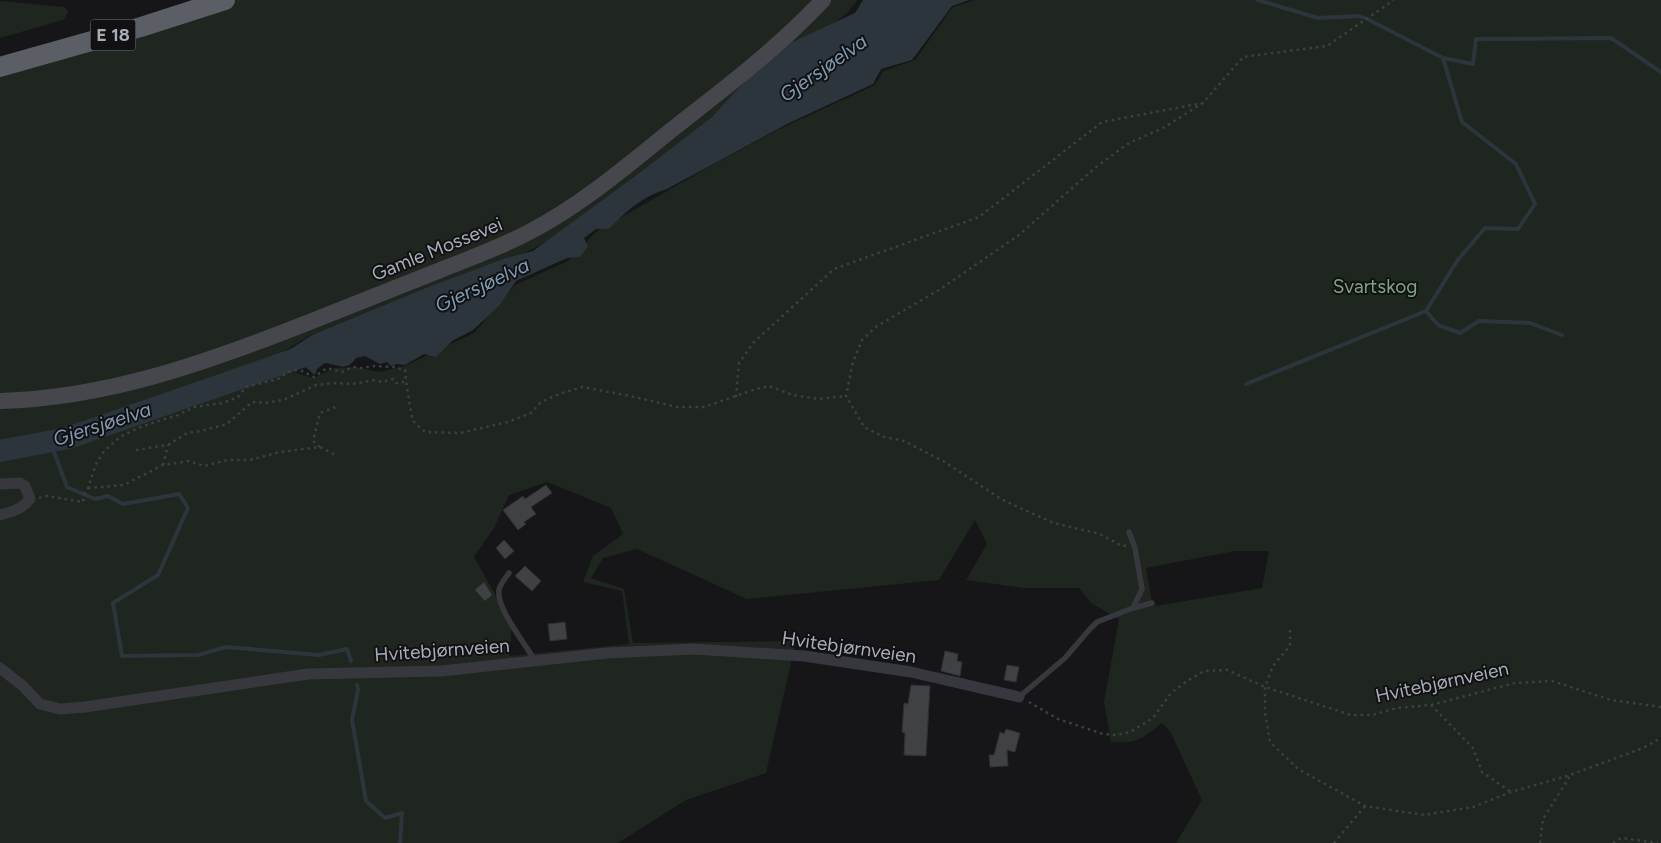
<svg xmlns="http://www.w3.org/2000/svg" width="1661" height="843" font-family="Figtree,sans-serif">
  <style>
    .green { fill: #1e261f; fill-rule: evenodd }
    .water { fill: #2c353c }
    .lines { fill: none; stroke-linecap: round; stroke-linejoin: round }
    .stream { stroke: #2c353c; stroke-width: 4 }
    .river { stroke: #2c353c; stroke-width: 22 }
    .building { fill: #404145; stroke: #303034 }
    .path { stroke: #3d3f44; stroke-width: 2.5; stroke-dasharray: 2.5 4; stroke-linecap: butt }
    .service { stroke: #37383d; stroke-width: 5.5 }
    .minor { stroke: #37383d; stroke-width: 11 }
    .secondary { stroke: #45474d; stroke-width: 16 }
    .trunk { stroke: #5b5e65; stroke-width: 20 }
    .labels { text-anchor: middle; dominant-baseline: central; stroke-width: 4; stroke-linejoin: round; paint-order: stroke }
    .shield { fill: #111113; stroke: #7b7e86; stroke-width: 1 }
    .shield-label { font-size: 18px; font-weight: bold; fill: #a8adb8 }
    .street-label { font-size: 19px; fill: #a8adb8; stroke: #111113 }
    .park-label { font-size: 19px; fill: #7fa381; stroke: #111113 }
    .water-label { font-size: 20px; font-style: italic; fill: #7f9bb3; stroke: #111113 }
  </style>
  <rect width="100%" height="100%" fill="#161618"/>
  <g class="green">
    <path d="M232,0h626l-11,13 -171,141 -109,76 -38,21 -218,84 -32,19 10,17 25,7 20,-10 22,-1 23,5 26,-6 69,-33 41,-48 53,-24 28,-29 118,-68 61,-33 100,-46 8,-14 32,-11 38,-53 22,-7h686v843h-485l26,-43 -31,-67 -9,-10c-20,16 -25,21 -51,19l-7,-40 15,-83 -28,-16 -12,-15h-55l-58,-8 21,-36 -12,-24 -36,60 -192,19 -110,-50 -34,9 -12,20 33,11 9,54 163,-2 -30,132 -80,27 -68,43h-618v-769zM547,482l64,26 12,26 -30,22 -10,26 39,9 7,53 -120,12 3,-32 -38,-67 20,-29 15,-33zM1235,551h34l-7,37 -107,18 -3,-3 -6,-35z"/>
    <path d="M0,1l65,6 3,6 -5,7 -63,18z"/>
  </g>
  <path class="water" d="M863,0h106l-17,6 -40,54 -31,9 -8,15 -86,40 -120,65c-24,7 -41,22 -58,40h-13l-12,9 4,8 -8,11 -13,1 -51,23 -17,25 -26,24 -21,11 -16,16 -12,-3 -19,11 -8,-1 -6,2 -4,-4 -7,2 -15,-8 -9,2c-10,14 -16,7 -31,5l-8,6 -2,6 -11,-9 -20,-3 -1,-9 29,-19 114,-47 80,-30 27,-7 101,-74 78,-60 61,-66 82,-38z"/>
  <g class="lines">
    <g class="stream">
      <path d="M1258,0l60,18 41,-2 8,3 76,39 30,6 3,-25 135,-1 50,34"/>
      <path d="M1426,311l12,14 22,8 19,-12 51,2 32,12"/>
      <path d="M1246,384l180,-73 31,-50 28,-33 33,1 17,-25 -19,-40 -54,-42 -19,-64"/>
      <path d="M50,441l17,46 28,12 13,-3 15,8 56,-10 9,14 -30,67 -45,28 9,53 76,-1 28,-8 93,8 28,-6 4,12"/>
      <path d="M357,685l1,5 -6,30 14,81 19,17 17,-5 -2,30"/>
    </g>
    <path class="river" d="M0,451l68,-13 245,-85"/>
  </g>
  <g class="building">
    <path d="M546,485l6,8 -21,14 5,7 -12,8 2,2 -8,6 -15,-20 20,-14 2,3z"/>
    <path d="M504,540l10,11 -9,8 -9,-11z"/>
    <path d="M525,566l16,15 -9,10 -17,-15z"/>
    <path d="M484,582l8,13 -7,6 -10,-11z"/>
    <path d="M565,622l2,17 -17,2 -2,-17z"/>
    <path d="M945,651l13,3 -1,7 5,1 -2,14 -19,-5z"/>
    <path d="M1007,665l12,2 -3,15 -12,-2z"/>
    <path d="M911,685l19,1 -4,70 -22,-1 1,-22 -3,-1 2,-29 4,1z"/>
    <path d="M1006,729l14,4 -5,19 -8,-2 1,16 -18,1 -1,-12h5l6,-23 4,2z"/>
  </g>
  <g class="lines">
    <g class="path">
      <path d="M736,397l3,-34 14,-20 81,-74 145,-52 123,-95 101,-19 40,-46 84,-11 67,-46"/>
      <path d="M320,447l-7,-6 7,-28 16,-6"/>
      <path d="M136,450l32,-5 19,-12 14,-2 26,-7 25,-22 13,1 18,-3 33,-15 17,-2 20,1 22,-4 7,2 11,-3 3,4 8,-1"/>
      <path d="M163,465l5,-20"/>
      <path d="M88,488l36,-3 39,-20 26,-4 15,5 24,-6h22l30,-8 40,-5 17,9"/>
      <path d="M39,498l8,-2 36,6 1,-7 4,-7 8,-24 8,-13 16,-14 18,-9 23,-8 15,-4 18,-9 29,-4 15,-6 8,-10 32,-8 14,-9 10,1 12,6 13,-9 15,4 11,-5 9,1 12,-2 20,1 11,3c0,6 6,45 8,50 2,4 8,8 12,12l35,1 48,-11 23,-9 10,-11 21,-9 21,-6 47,9 47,11h27l52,-18 13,-3 24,9 25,4 28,-3"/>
      <path d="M1126,546l-6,-1 -20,-11 -46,-11 -36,-16 -17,-8 -58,-38 -39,-20 -20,-4 -20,-10 -18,-31 7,-34 9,-22 15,-14 62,-36 80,-55 77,-68 33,-24 34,-15 40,-25"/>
      <path d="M1290,630v16l-17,20 -8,21v25l5,30 28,27 67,37 59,9 49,-8 38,-15 59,-17 73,-27 18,-10"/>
      <path d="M1029,702l29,17 45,15 13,1 14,-3 23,-14 18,-25 16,-12 17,-10 23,-1 38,17 86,28h21l25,-7 34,-3 84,-22 37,-2 59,19 50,7"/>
      <path d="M1431,705l42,43 9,24 29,20"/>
      <path d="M1334,843l31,-37"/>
      <path d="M1540,843l3,-24 27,-43"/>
      <path d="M1613,843l8,-5 37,5"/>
    </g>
    <g class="service">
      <path d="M509,573c-4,6 -9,11 -10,17 -3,17 24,51 33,66l2,5"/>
      <path d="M1133,608l19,-5"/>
      <path d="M1019,697l46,-39 24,-28 8,-8 36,-14 9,-19 -7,-41 -6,-16"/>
    </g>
    <g class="minor">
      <path d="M0,484l20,-1 5,3 5,13c-8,10 -18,13 -30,16"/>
      <path d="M0,668l23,18 17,18 20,5 25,-2 223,-33 134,-3 165,-18 87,-4 110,7 107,16 108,25"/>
    </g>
    <path class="secondary" d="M0,401c108,-3 208,-39 307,-78 46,-18 91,-36 136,-54 30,-12 61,-23 90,-39 51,-27 96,-66 141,-102 51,-40 104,-80 149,-128"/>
    <path class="trunk" d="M0,67l141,-40 84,-27"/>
  </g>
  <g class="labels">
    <rect class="shield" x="90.5" y="19.5" width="45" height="31" rx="4"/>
    <g class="shield-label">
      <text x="113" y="35">E 18</text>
    </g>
    <g class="street-label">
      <text transform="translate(437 249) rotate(-22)">Gamle Mossevei</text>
      <text transform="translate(849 647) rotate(8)">Hvitebjørnveien</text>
      <text transform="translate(442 650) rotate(-4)">Hvitebjørnveien</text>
      <text transform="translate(1442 682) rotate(-12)">Hvitebjørnveien</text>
    </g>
    <g class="park-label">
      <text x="1375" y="286">Svartskog</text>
    </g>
    <g class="water-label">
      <text transform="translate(823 68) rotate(-35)">Gjersjøelva</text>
      <text transform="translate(482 285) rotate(-25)">Gjersjøelva</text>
      <text transform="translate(102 424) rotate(-18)">Gjersjøelva</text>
    </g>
  </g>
</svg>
